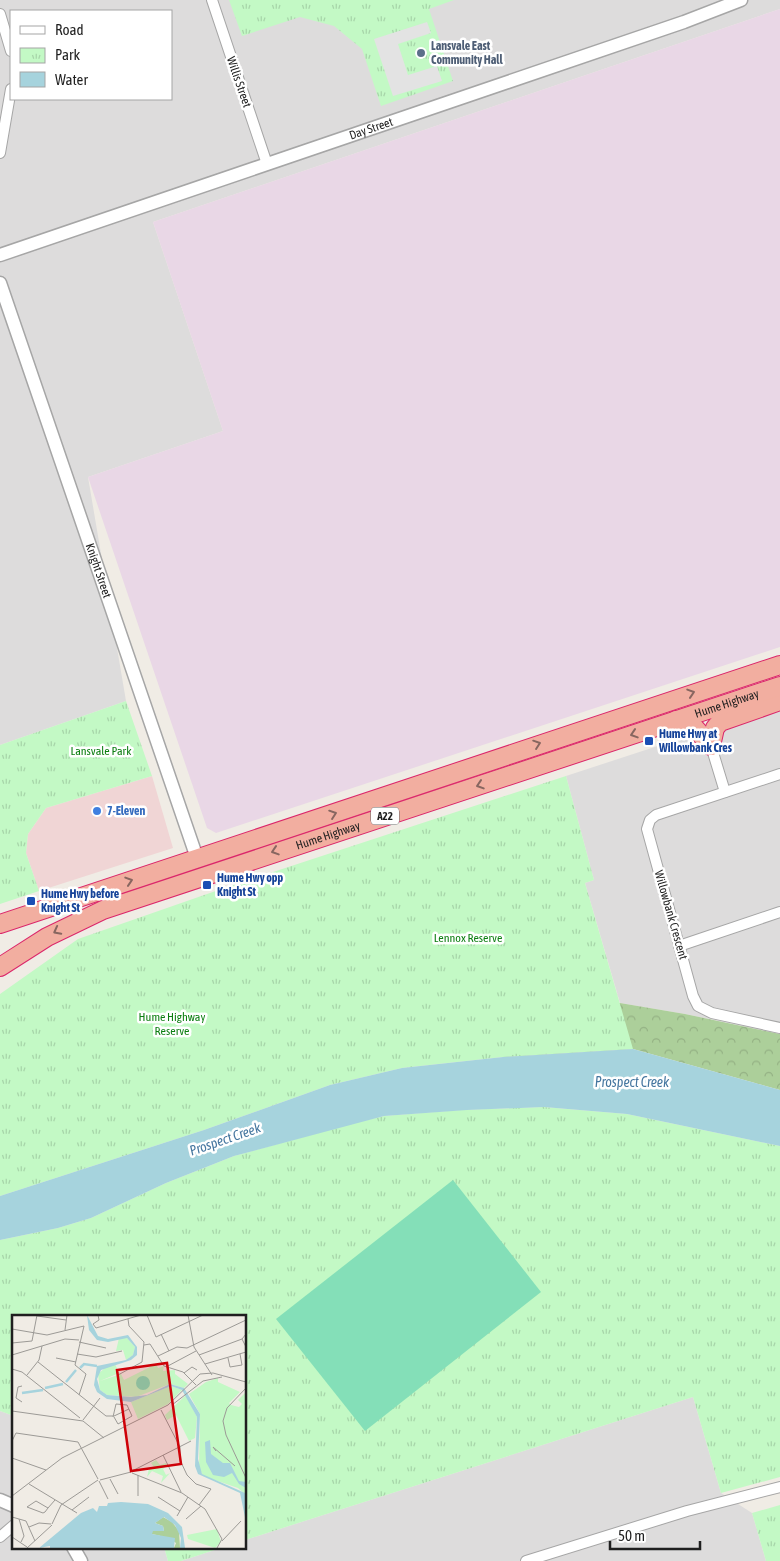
<svg xmlns="http://www.w3.org/2000/svg" width="780" height="1561" font-family="'Asap Condensed',sans-serif">
  <style>
    .residential { fill: #dddcdc; fill-rule: evenodd }
    .commercial { fill: #f0d5d5 }
    .industrial { fill: #e9d7e6 }
    .forest { fill: url(#forest-crowns) }
    .park { fill: url(#park-tufts) }
    .pitch { fill: #84dfb8 }
    .parking { fill: #e3e3e3 }
    .water { fill: #a6d3dd }
    .lines { fill: none; stroke-linecap: round; stroke-linejoin: round }
    .minor-casing { stroke: #a6a6a6; stroke-width: 12 }
    .tertiary-casing { stroke: #a6a6a6; stroke-width: 15 }
    .trunk-casing { stroke: #db266a; stroke-width: 20 }
    .minor { stroke: #fff; stroke-width: 10 }
    .tertiary { stroke: #fff; stroke-width: 12 }
    .trunk { stroke: #f2aea0; stroke-width: 18 }
    .oneway { stroke: #886660 }
    .service-dot { fill: #5c6f8a; stroke: #fff; stroke-width: 2 }
    .transit-dot { fill: #1a4fb4; stroke: #fff; stroke-width: 2 }
    .shop-dot { fill: #3f7fe0; stroke: #fff; stroke-width: 2 }
    .labels { text-anchor: middle; dominant-baseline: central; stroke-width: 5; stroke-linejoin: round; paint-order: stroke }
    .shield { fill: #fff; stroke: #626262; stroke-width: 1 }
    .shield-label { font-size: 11px; font-weight: bold; fill: #1f1f1f }
    .service-label { font-size: 12px; font-weight: bold; fill: #4e5e75; stroke: #fff; text-anchor: start }
    .street-label { font-size: 12px; fill: #1f1f1f; stroke: #fff }
    .transit-label { font-size: 12px; font-weight: bold; fill: #164399; stroke: #fff; text-anchor: start }
    .park-label { font-size: 12px; fill: #0c7e11; stroke: #fff }
    .shop-label { font-size: 12px; font-weight: bold; fill: #366cbe; stroke: #fff; text-anchor: start }
    .water-label { font-size: 14px; font-style: italic; fill: #45769f; stroke: #fff }
    .inset-river { fill: none; stroke: #a6d3dd; stroke-width: 2.5 }
    .inset-road { fill: none; stroke: #9c9a96; stroke-width: 1 }
    .view { fill: #ce0108; fill-opacity: 0.15; stroke: #ce0108; stroke-width: 2.5 }
    .inset-edge { fill: none; stroke: #1f1f1f; stroke-width: 2.5 }
  </style>
  <defs>
    <pattern id="forest-crowns" width="20" height="18" patternUnits="userSpaceOnUse" patternTransform="scale(1.25)"><rect width="20" height="18" fill="#accf9a"/><path d="M2 6a3 3 0 1 1 6 0M12 15a3 3 0 1 1 6 0" fill="none" stroke="#94b184"/></pattern>
    <pattern id="park-tufts" width="24" height="20" patternUnits="userSpaceOnUse" patternTransform="scale(1.25)"><rect width="24" height="20" fill="#c3f9c5"/><path d="M3 7l-1-3M5 7V3M7 7l1-3M15 17l-1-3M17 17v-4M19 17l1-3" fill="none" stroke="#a7d5a9"/></pattern>
  </defs>
  <rect width="100%" height="100%" fill="#f0ece5"/>
  <g class="residential">
    <path d="M0,0h780v9l-627,213 70,209 -135,46 38,224 -126,44zM11,11h160v88h-160z"/>
    <path d="M780,706v328l-95,-20 -65,-11 -35,-120 9,-3 -28,-104z"/>
    <path d="M693,1397l28,96 31,20 14,48h-585l43,-14h21v-7z"/>
    <path d="M0,1411l14,5v131h150l4,14h-168z"/>
  </g>
  <path class="commercial" d="M152,776l21,72 -134,43 -13,-38 2,-19 18,-26z"/>
  <path class="industrial" d="M780,9v638l-564,186 -9,-5 -119,-351 135,-46 -70,-209z"/>
  <path class="forest" d="M433,998l187,5 65,11 95,20v56l-147,-41 -130,8z"/>
  <g class="park">
    <path d="M229,0h225l-25,9 24,72 -72,25 -19,-57 -28,-23 -34,-9 -58,19z"/>
    <path d="M126,701l26,75 -106,32 -18,26 -2,19 13,38 -39,13v-159z"/>
    <path d="M566,776l28,104 -9,3 48,166 -130,8 -101,11 -72,17 -126,45 -204,66v-202l78,-55 152,-53z"/>
    <path d="M544,1107l83,7 153,32v331l-59,16 -28,-96 -448,143v-224h-231v100l-14,-5v-171l58,-12 33,-10 75,-35 68,-27 120,-33 30,-7 76,-6z"/>
    <path d="M780,1505v56h-14l-14,-48z"/>
    <path d="M164,1547h60l-43,14h-13z"/>
  </g>
  <path class="pitch" d="M453,1180l88,112 -176,139 -89,-112z"/>
  <path class="parking" d="M427,22l4,11 -33,11 10,31 29,-9 5,15 -49,15 -19,-57z"/>
  <path class="water" d="M633,1049l147,41v56l-153,-32 -83,-7 -77,3 -83,6 -150,40 -68,27 -75,35 -33,10 -58,12v-44l204,-66 126,-45 72,-17 101,-11z"/>
  <g class="lines">
    <g class="minor-casing">
      <g id="minor">
        <path d="M212,0l55,164"/>
        <path d="M0,14l11,37"/>
        <path d="M0,153l11,-64"/>
        <path d="M711,746l14,46"/>
        <path d="M780,774l-124,41 -6,5 -3,9 46,167 5,10 14,7 68,15"/>
        <path d="M679,946l101,-34"/>
        <path d="M0,1537l14,-12"/>
        <path d="M526,1561l161,-50 93,-24"/>
      </g>
    </g>
    <g class="tertiary-casing">
      <g id="tertiary">
        <path id="s1" d="M0,255l684,-233 57,-22"/>
        <path id="s2" d="M0,283l197,575"/>
        <path d="M0,1500l14,6"/>
        <path d="M73,1547l8,14"/>
      </g>
    </g>
    <g class="trunk-casing">
      <g id="trunk">
        <path d="M676,720l19,8 16,18"/>
        <path d="M711,746l4,-18 5,-6 60,-21"/>
        <path d="M0,924l780,-259"/>
        <path id="s3" d="M0,967l47,-30 56,-27 677,-224"/>
      </g>
    </g>
    <use href="#minor" class="minor"/>
    <use href="#tertiary" class="tertiary"/>
    <use href="#trunk" class="trunk"/>
  </g>
  <defs><path id="oneway-chevron" d="M-2-3.5L2.5 0L-2 3.5" fill="none" stroke-width="1.6" stroke-linecap="round" stroke-linejoin="round" transform="scale(1.25)"/></defs>
  <g class="oneway">
    <use href="#oneway-chevron" transform="translate(691 693) rotate(-18)"/>
    <use href="#oneway-chevron" transform="translate(634 734) rotate(162)"/>
    <use href="#oneway-chevron" transform="translate(537 744) rotate(-19)"/>
    <use href="#oneway-chevron" transform="translate(480 785) rotate(162)"/>
    <use href="#oneway-chevron" transform="translate(333 814) rotate(-19)"/>
    <use href="#oneway-chevron" transform="translate(275 851) rotate(162)"/>
    <use href="#oneway-chevron" transform="translate(129 881) rotate(-18)"/>
    <use href="#oneway-chevron" transform="translate(57 931) rotate(152)"/>
  </g>
  <circle class="service-dot" cx="421" cy="53" r="5"/>
  <g class="transit-dot">
    <rect x="644" y="736" width="10" height="10" rx="2.5"/>
    <rect x="202" y="880" width="10" height="10" rx="2.5"/>
    <rect x="26" y="896" width="10" height="10" rx="2.5"/>
  </g>
  <circle class="shop-dot" cx="97" cy="811" r="5"/>
  <g class="labels">
    <rect class="shield" x="371" y="807.5" width="28" height="17" rx="4"/>
    <g class="shield-label">
      <text x="385" y="816">A22</text>
    </g>
    <g class="service-label">
      <text x="431" y="46">Lansvale East<tspan x="431" dy="14">Community Hall</tspan></text>
    </g>
    <g class="street-label">
      <text transform="translate(239 82) rotate(71)">Willis Street</text>
      <text stroke="none"><textPath href="#s1" startOffset="392">Day Street</textPath></text>
      <text stroke="none"><textPath href="#s2" startOffset="304">Knight Street</textPath></text>
      <text stroke="none"><textPath href="#s3" startOffset="775">Hume Highway</textPath></text>
      <text stroke="none"><textPath href="#s3" startOffset="355">Hume Highway</textPath></text>
      <text transform="translate(671 915) rotate(74)">Willowbank Crescent</text>
    </g>
    <g class="transit-label">
      <text x="659" y="734">Hume Hwy at<tspan x="659" dy="14">Willowbank Cres</tspan></text>
      <text x="217" y="878">Hume Hwy opp<tspan x="217" dy="14">Knight St</tspan></text>
      <text x="41" y="894">Hume Hwy before<tspan x="41" dy="14">Knight St</tspan></text>
    </g>
    <g class="park-label">
      <text x="101" y="751">Lansvale Park</text>
      <text x="468" y="938">Lennox Reserve</text>
      <text x="172" y="1017">Hume Highway<tspan x="172" dy="14">Reserve</tspan></text>
    </g>
    <g class="shop-label">
      <text x="107" y="811">7-Eleven</text>
    </g>
    <g class="water-label">
      <text x="632" y="1082">Prospect Creek</text>
      <text transform="translate(225 1139) rotate(-19)">Prospect Creek</text>
    </g>
  </g>
  <g transform="translate(12 1315)">
    <rect width="234" height="234" fill="#f0ece5"/>
    <path d="M151,202l9,5 7,9 1,17h-6l2,-5 -7,-5 -17,-4v-3h12l-1,-5 -8,-3z" fill="#accf9a"/>
    <path d="M107,23h8l8,9 -2,8 -7,5 -3,-10 -7,1zM103,49l4,9 -19,8 21,-7 3,6 32,-16 2,4 6,-2 -1,5 12,-1v4l13,10 -4,4 -14,-4 -34,13 -29,-2 -7,-5 -2,-16 8,-7zM206,63v4l22,10 -11,11 2,2 8,2 3,-3 -4,-4 8,-8v103l-8,-7 -35,-12 -4,-9 1,-53 -11,-20 17,-12zM159,71l11,4 -14,14 -30,15 -7,-17zM174,80l11,22 -2,21 -6,3 -13,-26 -9,5 -2,-5zM144,145l4,5 6,-2 1,3 -4,3 3,6 4,-2 -9,10 2,-7 -11,-5 -5,6 2,-8 5,-2 -3,-4zM205,214l4,13 -6,6 -27,-9 -1,-4z" fill="#c3f9c5"/>
    <path d="M124 68a7 7 0 1 1 14 0a7 7 0 1 1-14 0Z" fill="#84dfb8"/>
    <path d="M75,0l11,21 10,3 20,-4 9,12v8l-6,5 -30,10 -4,9 3,11 7,5 24,2 16,-2 23,-11 14,4 16,26 -2,45 4,15 43,19 1,29 -6,-29 -42,-19 -3,-8 2,-49 -15,-27 -11,-4 -40,16 -24,-3 -10,-7 -3,-7 3,-19 29,-6 7,-5 2,-8 -8,-9 -19,4 -11,-2 -8,-10zM198,125l1,14 12,9h7l9,18 7,1v6l-7,-4 -7,-11 -8,4 -11,-2 -7,-13 -1,-20zM109,187l27,2 20,9 14,14 3,21h-5l1,-10 -6,-13 -11,-8 -9,6 8,3 1,5h-11l-1,3 23,4 -1,10h-124v-2l-11,2 42,-35 12,-5 4,4 2,-6h8l1,-3z" fill="#a6d3dd"/>
    <path class="inset-river" d="M68,53l4,-4 13,2M54,67l10,-12M33,73l18,-4M10,78l21,-3"/>
    <path class="inset-road" d="M86,0l1,5 -6,4 3,4 45,-13M135,0l9,22 47,-22M176,0l6,32 18,28M25,1l29,4M0,14l35,6 37,-9 -9,39 11,9 -7,21M53,15l2,-15M149,19l8,17M234,19l-4,5 4,8M67,27l27,6M0,28l20,-2 5,-26M132,30l6,-1 14,22 19,6 13,13M65,39l19,3 26,-6M0,40l53,-16 14,1M187,40l43,-16M146,41l19,-9 10,1 59,-28M44,43l20,4M216,43l2,9 12,-2 -2,-11M26,47l68,54h8l15,-7M193,49l41,-12M154,52l30,-16M0,54l10,3 58,46M172,58l8,-6 5,3M15,60l12,-15 3,-14M106,60l24,-13 2,-20 -15,-16 -1,-7M10,71l-4,1 -2,11 6,4M234,73l-19,20 -4,13 3,14 20,43M160,90l31,-24 19,-4M149,95l19,37v13l7,15 9,9 15,5 -12,16M0,96l71,10 21,17M101,102l3,-13 11,1 5,11 -14,8 -4,-7M71,105l17,-22M0,126l4,-8 62,9 20,37M204,136l-3,-4 22,19M151,140l18,37M0,143l34,12M120,156l59,-30M120,158l50,20 23,16 17,30 -5,9M126,160v21M98,164l8,15M88,165l31,-8M87,166l9,18M17,169l48,29M0,181l50,-38 106,-53 32,-31 13,-1 33,9M146,182l22,14M36,193l-12,-7 -9,6 16,6 2,-1 3,-4 7,-8M60,195l17,-13M165,201l11,-19M0,202l14,4 9,20M7,204l5,17 -3,6M174,204l15,-13M40,209l9,-19 37,-25M17,212l10,-4 12,1M0,222l15,10M210,226l19,-20M15,233l25,-23"/>
    <path class="view" d="M155,48l14,101 -50,7 -14,-101z"/>
    <rect width="234" height="234" class="inset-edge"/>
  </g>
  <rect x="10" y="10" width="162" height="90" fill="#ffffff" stroke="#a5a5a5"/>
  <rect x="20" y="26" width="25" height="8" fill="#ffffff" stroke="#a5a5a5"/>
  <text x="55" y="35" font-size="15" fill="#1f1f1f">Road</text>
  <rect x="20" y="48" width="25" height="15" fill="url(#park-tufts)" stroke="#a5a5a5"/>
  <text x="55" y="60" font-size="15" fill="#1f1f1f">Park</text>
  <rect x="20" y="72" width="25" height="15" fill="#a6d3dd" stroke="#a5a5a5"/>
  <text x="55" y="85" font-size="15" fill="#1f1f1f">Water</text>
  <path d="M610 1541v8h90v-8" fill="none" stroke="#1f1f1f" stroke-width="2.5"/>
  <text x="618" y="1541" font-size="15" fill="#1f1f1f" stroke="#ffffff" stroke-width="4" paint-order="stroke">50 m</text>
</svg>
